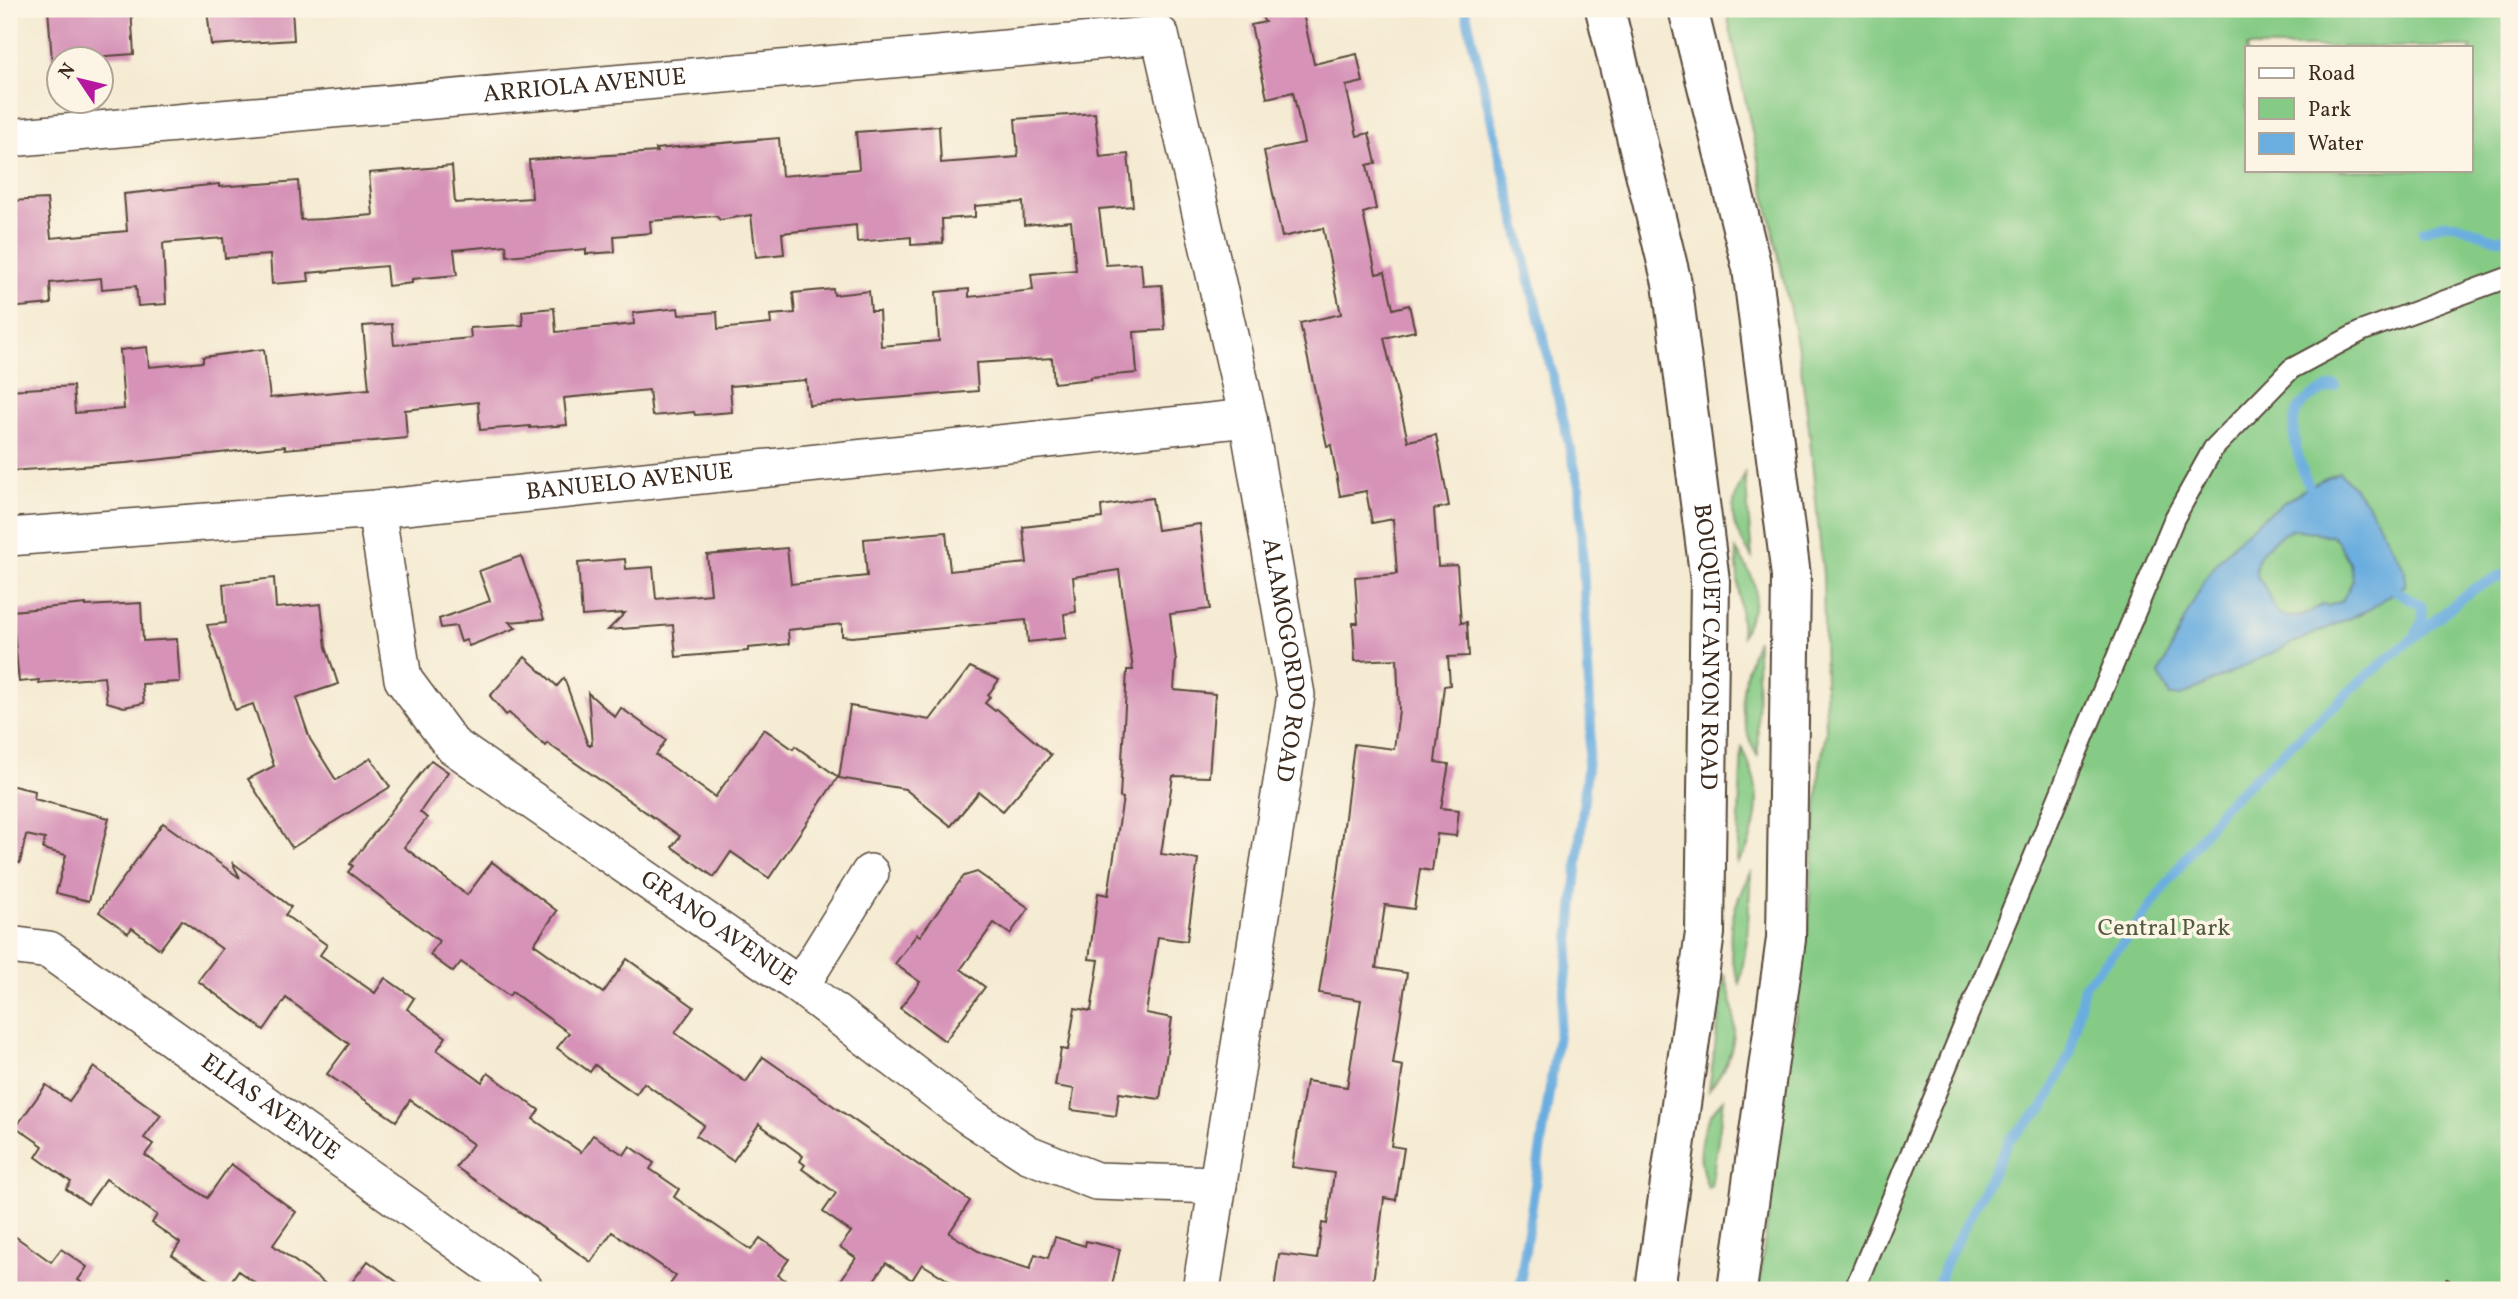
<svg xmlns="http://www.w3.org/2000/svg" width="2518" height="1299" font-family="Vollkorn,serif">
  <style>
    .green { fill: #85cb85; stroke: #607a52; stroke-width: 2; fill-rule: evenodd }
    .water { fill: #6aaddf; stroke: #526c7e; stroke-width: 2; fill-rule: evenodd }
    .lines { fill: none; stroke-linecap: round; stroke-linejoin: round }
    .stream { stroke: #6aaddf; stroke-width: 10 }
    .building { fill: #d692b7 }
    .service-casing { stroke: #574739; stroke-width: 23 }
    .minor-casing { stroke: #574739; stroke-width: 40 }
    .primary-casing { stroke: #574739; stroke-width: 42 }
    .path { stroke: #574739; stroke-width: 4.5; stroke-dasharray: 5 5; stroke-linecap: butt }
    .service { stroke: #fff; stroke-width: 19 }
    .minor { stroke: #fff; stroke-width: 37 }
    .primary { stroke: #fff; stroke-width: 38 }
    .labels { text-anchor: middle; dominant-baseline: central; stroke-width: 7; stroke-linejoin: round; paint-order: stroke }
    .street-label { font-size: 24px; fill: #3b2a1e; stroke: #fcf5e5 }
    .park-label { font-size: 24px; fill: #515a3d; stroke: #fcf5e5 }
  </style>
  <rect width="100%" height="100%" fill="#fcf5e5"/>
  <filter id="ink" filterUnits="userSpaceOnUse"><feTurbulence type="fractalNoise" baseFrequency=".0143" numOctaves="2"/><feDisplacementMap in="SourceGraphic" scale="14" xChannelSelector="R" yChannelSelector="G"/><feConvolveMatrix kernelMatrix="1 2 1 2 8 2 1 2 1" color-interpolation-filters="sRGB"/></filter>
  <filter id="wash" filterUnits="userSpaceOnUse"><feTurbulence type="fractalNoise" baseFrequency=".00686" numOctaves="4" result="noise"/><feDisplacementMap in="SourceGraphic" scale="28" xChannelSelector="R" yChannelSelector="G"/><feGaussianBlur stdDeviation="1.57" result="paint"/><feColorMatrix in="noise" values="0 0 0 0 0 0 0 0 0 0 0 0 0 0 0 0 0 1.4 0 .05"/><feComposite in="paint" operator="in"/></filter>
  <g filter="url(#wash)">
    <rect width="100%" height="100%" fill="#f5ebd3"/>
    <g class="green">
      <path d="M1726,9h783v1281h-751l49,-360 13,-164 6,-33 -1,-48 -2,-110 -14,-146 -10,-76zM2247,47h224v123h-224z"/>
      <path d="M1745,474l7,83c-23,-34 -25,-46 -7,-83z"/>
      <path d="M1736,550c25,38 25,45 6,85z"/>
      <path d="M1757,640l1,117c-23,-42 -18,-74 -1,-117z"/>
      <path d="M1742,746c4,12 11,25 13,37 5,24 -1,62 -18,80z"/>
      <path d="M1751,871l-4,68 -7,45c-17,-43 -10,-73 11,-113z"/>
      <path d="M1725,975c14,46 15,76 -16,115z"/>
      <path d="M1724,1099l-13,87 -3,2c-13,-33 -10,-64 16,-89z"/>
    </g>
    <path class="water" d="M2339,472l26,28 40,70v15l-35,24 -77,34 -112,53h-11l-11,-22c14,-29 27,-59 42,-87 28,-50 87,-93 138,-115zM2295,529l37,7 6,6 12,21 3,17 -11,21 -13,5 -6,-2c-12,10 -37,21 -48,5 -4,-6 -5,-14 -9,-20 -2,-4 -7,-9 -9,-13 -7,-21 22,-42 38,-47z"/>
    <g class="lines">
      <g class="stream">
        <path d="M1465,9l114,477 12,241 -25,255 -47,308"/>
        <path d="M2423,231c6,-2 14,-6 21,-7 24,-3 40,20 65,13"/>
        <path d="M2315,494c-9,-10 -12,-22 -16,-35 -12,-42 -6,-59 36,-73"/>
        <path d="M2390,584l6,7 25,14 2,14 -7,15"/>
        <path d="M1936,1290l9,-26 65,-125 34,-32 26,-53 14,-68 45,-50 94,-129 139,-127 111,-91 36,-17"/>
      </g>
    </g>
    <g id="blocks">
      <g class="building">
        <path d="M48,9h83l3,45 -82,6z"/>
        <path d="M207,9h85l2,31 -83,5z"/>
        <path d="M1257,9h45l12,55 43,-10 6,28 -17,4 11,50 12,-3 7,30 -9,2 9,44 -13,4 13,61 9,-2 8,37 16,-4 6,26 -31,7 24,103 28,-6 13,71 -15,3 4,57 19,-1 4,58 6,-1 2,34 -21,1 2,28 -6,1 -9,76 14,2 -8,44 18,2 -3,26 -19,-2 -5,37 -12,-2 -6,40 -29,-4 -9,63 31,5 -14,91 10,2 -12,80 13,2 -8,52 -12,-2 -12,92h-98l5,-36 38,5 5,-36 5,1 7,-51 -42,-6 14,-86 41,6 14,-87 -42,-7 19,-119 16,-130 40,5 5,-39 -2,-51 -42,2 -2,-38h5l-3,-46 42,-3 -4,-55 -21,4 -6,-32 -26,5 -9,-51 -4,1 -27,-123 41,-9 -18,-86 -41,9 -18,-86 40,-8 -11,-51 -26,6 -16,-73 14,-3z"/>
        <path d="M1095,113l5,44 28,-3 5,52 -34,3 7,56 35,-2 2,23 19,-1 3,45 -31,2 3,41 -46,4v2l-37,4 -2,-25 -76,5 2,28 -169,14 -3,-25 -76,6 2,26 -37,3 -1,-3 -42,4 -3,-26 -85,8 3,27 -37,3v-2l-50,4 -2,-28 -73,8 2,28 -122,11v-3l-159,17 -117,8v-81l64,-4 2,27 49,-4 -4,-59 27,-3 2,20 54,-5v-5l61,-8 6,49 99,-9 -6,-63 29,-2 2,21 77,-7 -1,-10 53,-3 -1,-14 32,-3 2,24 78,-8 -1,-11 45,-5 1,7 38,-3 1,17 53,-5 -1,-9 25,-2 -2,-20 40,-4 1,6 35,-4 2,20h8l2,35 58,-5 -3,-49 33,-3v8l64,-7 -2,-16 45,-4 -5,-49 -47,4 -1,-23 -48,4v11l-33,2 1,24 -32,2v-8l-54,5 -1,-17 -74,8 2,21 -28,3 -5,-42 -31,5 -4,-4 -66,5 1,12 -37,3 1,16 -29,2v-5l-79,7 -1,-11 -52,5 3,25 -45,4v4l-24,3 -2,-20 -78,7 1,8 -37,3 -2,-29 -45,3 -2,-20 -60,5 3,61 -28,2 -2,-20 -34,3 -1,-11 -51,5 1,21 -42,4v-86h3l-2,-21 37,-2 4,39 76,-7 -3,-37 95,-10v3l79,-6 3,39 24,-1 48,-4 -4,-42 83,-7 3,37 77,-5 -3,-38 128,-8 -1,-3 123,-11 3,38 77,-7 -3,-37 83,-6 2,37 77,-6 -3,-38z"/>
        <path d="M1152,498l5,32 43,-6 10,85 -40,5 6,47 -2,29 41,4 -6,83 -36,-1 -12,78 37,5 -11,82 -29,-4 -12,76 26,5 -12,81 -41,-6 -3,23 -45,-6 3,-21 -19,-3 6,-37 7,1 7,-42 16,3 8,-51 -10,-1 9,-66 10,2 15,-97 -3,-1 7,-127h6l-14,-100 -46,7 3,35 -12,2 2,24 -38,4 -2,-22 -174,17 -10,-1v-12l-54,6 1,14 -41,4v3l-72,6 -3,-32 -65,5 17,-17 -43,3 -4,-53 47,-4 1,10 27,-2 3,32 55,-5 -4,-39 80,-7 4,36 76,-8 -3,-37 82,-7 4,39 77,-8 -4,-36 79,-9 -1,-12z"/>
        <path d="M521,556l23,63 -35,3 7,6 -47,18 -3,-6 -5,2 -5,-16 -15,2 -2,-9 51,-18 -11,-30z"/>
        <path d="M274,578l2,30 45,-4 5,43 12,37 -42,14 14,41 26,41 35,-22 19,29 -98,61 -44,-69 26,-13 -21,-62 -18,6 -28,-85 19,-2 -3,-39z"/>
        <path d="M141,603l2,38 34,-2 3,43 -38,2 2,19 -20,4 -17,-5 -3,-25 -65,6v-3l-20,2 -7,-71 74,-7v2z"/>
        <path d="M525,657l32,29 7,-8 24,67h4l-4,-52 27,24 6,-9 45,32 -10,15 59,42 49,-68 29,20 2,-3 43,31 -69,101 -38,-26 -17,25 -42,-30 8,-11 -133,-93 -2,3 -36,-33 -3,2 -16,-19z"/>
        <path d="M970,667l29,13 -11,15 2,2 -5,6 10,8 2,-2 54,46 -48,56 -24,-19 -28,34 -46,-37 -66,-11 11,-72 80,14z"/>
        <path d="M431,760l17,12 -28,40 7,6 -23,29 63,48 25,-33 65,49 -23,33 69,49 24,-34 67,48 -19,26 71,49 17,-25 207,144 -21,32 34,21 47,15 5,-15 13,4 7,-21 30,9 1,-5 34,8 -9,41h-147l-42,-26 -10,16 -26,-17 -19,27h-33l22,-32 -16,-11 11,-15 -28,-20 13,-19 -34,-24 3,-4 -5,-4 3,-5 -44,-32 -26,37 -37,-25 8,-11 -60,-42 -8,11 -41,-29 -5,7 -33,-24 12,-15 -57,-41 -3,4 -48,-34 -8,10 -23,-17 9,-14 -91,-69 5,-6 -3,-2z"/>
        <path d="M9,785l26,6 -1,8 75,19 -20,83 -33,-8 10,-38 -23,-6 2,-10 -19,-4 -6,28 -11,-2z"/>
        <path d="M163,823l77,55 -8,-16 59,45 -6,8 42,30 -7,10 55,38 10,-15 29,20 -7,11 39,28 -9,13 45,32 6,-9 51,37 -6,9 48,33 12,-17 31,20 6,-9 24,17 -4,6 29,20 -5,8 77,53 9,-12 29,21 -11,16 21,15h-133l10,-14 -64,-44 -21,30 -135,-95 17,-23 -63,-44 -14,21 -69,-47 22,-30 -63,-46 -22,32 -66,-49 24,-32 -40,-29 -22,29 -28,-21 -4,5 -29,-21z"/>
        <path d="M977,872l52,36 -19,26 -16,-11 -33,46 24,18 -40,54 -45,-33 20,-26 -25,-18 22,-30 3,2 40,-55 4,-5z"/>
        <path d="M94,1067l67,48 -17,23 9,6 -8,11 62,43 24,-34 65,48 -23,33 61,45h-69l-27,-19 -13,19 -53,-35 8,-12 -28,-20 5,-8 -51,-36 -18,25 -22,-15 5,-7 -35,-25 7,-11 -27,-19 30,-42 23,16z"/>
        <path d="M9,1232l42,30 10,-13 26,18 -9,13 14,10h-74l-9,-6z"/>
        <path d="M368,1261l40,29h-62z"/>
      </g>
    </g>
  </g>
  <g filter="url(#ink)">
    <use href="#blocks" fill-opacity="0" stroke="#574739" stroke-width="2"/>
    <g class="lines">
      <g class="service-casing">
        <path id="service" d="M1854,1290l320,-771 39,-70 78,-80 71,-38 147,-54"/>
      </g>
      <g class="minor-casing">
        <g id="minor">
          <path id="s1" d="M9,138l1151,-103 88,383 48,277 -95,595"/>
          <path id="s2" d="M376,509l27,170 49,66 348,241 169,130 59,38 68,27 122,4"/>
          <path id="s3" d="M9,537l367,-28 872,-91"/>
          <path id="s4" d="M9,945l40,5 476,340"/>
          <path d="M800,986l70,-113"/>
        </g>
      </g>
      <g class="primary-casing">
        <g id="primary">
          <path id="s5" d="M1605,9l67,274 38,298 -5,352 -50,357"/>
          <path d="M1688,9l64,259 39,308 -5,363 -49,351"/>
        </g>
      </g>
      <path class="path" d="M2440,1290l7,-10 15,10"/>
      <use href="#service" class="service"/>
      <use href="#minor" class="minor"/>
      <use href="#primary" class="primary"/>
    </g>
  </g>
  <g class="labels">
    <g class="street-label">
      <text stroke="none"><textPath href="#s1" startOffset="578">ARRIOLA AVENUE</textPath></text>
      <text stroke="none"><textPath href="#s3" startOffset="623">BANUELO AVENUE</textPath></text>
      <text stroke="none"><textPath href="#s5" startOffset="648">BOUQUET CANYON ROAD</textPath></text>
      <text stroke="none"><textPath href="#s1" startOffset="1794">ALAMOGORDO ROAD</textPath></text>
      <text stroke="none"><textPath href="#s2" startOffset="578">GRANO AVENUE</textPath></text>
      <text stroke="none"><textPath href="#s4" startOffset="312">ELIAS AVENUE</textPath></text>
    </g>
    <g class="park-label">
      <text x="2164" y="929">Central Park</text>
    </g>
  </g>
  <rect width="2518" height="1299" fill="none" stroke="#fcf5e5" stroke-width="35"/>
  <rect x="2245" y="46" width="228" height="126" fill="#fcf5e5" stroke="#afa495" stroke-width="2"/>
  <rect x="2259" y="68" width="35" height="10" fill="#ffffff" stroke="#afa495" stroke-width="2"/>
  <text x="2308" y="80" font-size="21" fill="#3b2a1e">Road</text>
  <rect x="2259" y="98" width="35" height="21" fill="#85cb85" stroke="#afa495" stroke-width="2"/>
  <text x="2308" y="116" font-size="21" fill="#3b2a1e">Park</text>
  <rect x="2259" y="133" width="35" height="21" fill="#6aaddf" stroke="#afa495" stroke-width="2"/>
  <text x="2308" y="150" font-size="21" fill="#3b2a1e">Water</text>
  <g transform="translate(80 80) rotate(305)"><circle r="33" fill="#fcf5e5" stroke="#afa495" stroke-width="2"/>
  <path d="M0-5L12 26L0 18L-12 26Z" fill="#b5179e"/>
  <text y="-10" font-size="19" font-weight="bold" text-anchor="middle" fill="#3b2a1e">N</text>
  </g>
</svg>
